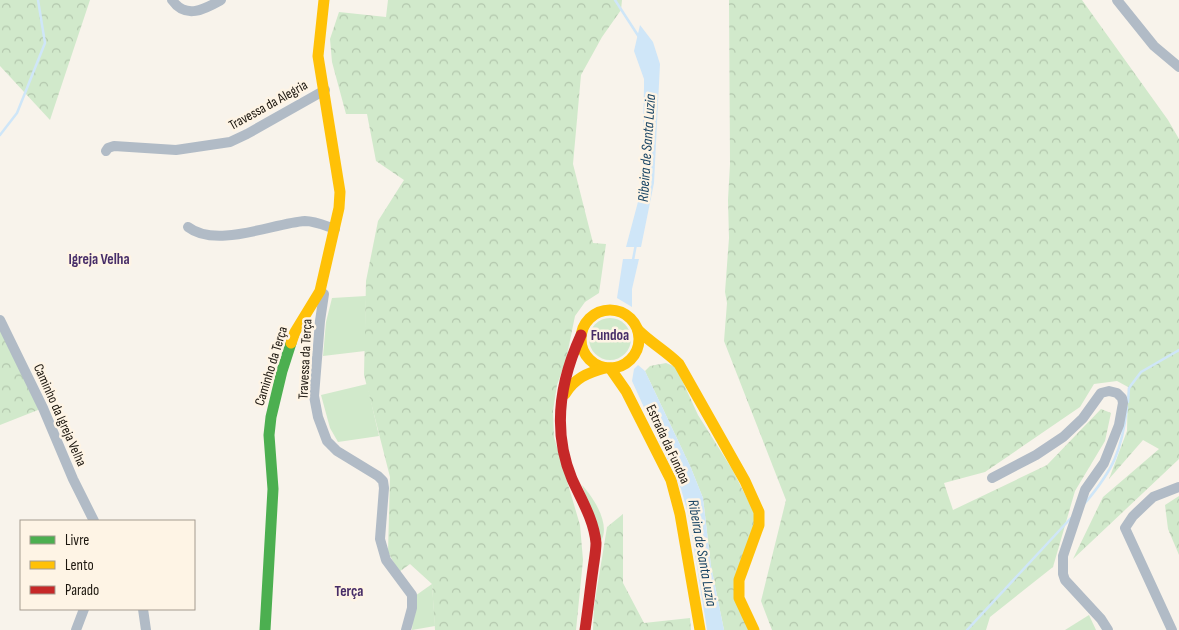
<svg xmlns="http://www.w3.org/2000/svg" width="1179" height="630" font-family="'Sofia Sans Condensed',sans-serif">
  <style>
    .grass { fill: #d1e9cb }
    .forest { fill: url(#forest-crowns) }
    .water { fill: #cfe6f8 }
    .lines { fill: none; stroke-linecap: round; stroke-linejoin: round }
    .stream { stroke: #cfe6f8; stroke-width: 2.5 }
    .street { stroke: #b1bbc6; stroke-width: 10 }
    .fast { stroke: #4caf50; stroke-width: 11 }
    .slow { stroke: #ffc107; stroke-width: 11 }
    .jam { stroke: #c62828; stroke-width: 11 }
    .labels { text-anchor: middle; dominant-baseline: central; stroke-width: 5; stroke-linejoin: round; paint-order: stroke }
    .street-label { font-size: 14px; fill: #1c160e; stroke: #fef4e5 }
    .water-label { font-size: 15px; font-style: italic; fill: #194565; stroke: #fef4e5 }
    .neighbourhood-label { font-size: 15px; font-weight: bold; fill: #472d68; stroke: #fef4e5 }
  </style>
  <defs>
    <pattern id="forest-crowns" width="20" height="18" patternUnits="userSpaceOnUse" patternTransform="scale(1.25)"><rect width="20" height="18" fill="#d1e9cb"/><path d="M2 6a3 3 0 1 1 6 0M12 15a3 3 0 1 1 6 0" fill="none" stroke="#b3c7ad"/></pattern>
  </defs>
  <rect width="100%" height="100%" fill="#f8f3eb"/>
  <g class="grass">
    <path d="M366,296l-1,55 -42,5 3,-34 6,-24z"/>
    <circle cx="610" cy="339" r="21"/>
    <path d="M367,384l12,52 -41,6 -8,-14 -9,-33z"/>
    <path d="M582,485c11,12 29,39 19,56z"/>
    <path d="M432,584l3,42 -23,4 3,-34z"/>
    <path d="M1089,615l7,15h-31z"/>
  </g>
  <g class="forest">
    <path d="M0,0h90l-40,120 -50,-54z"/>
    <path d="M388,0h234l-1,10 -19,27 -21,38 -8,89 20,79 13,1 -7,49 -14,9 -10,14 -9,44 -9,25 -4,26 1,26 26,88 3,35 -7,70h-141l-3,-46 -22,-20 -11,8 -11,-20 2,-75 -26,-102 2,-94 12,-60 26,-41 -28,-19 -9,-47h-21l-14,-52 -2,-23 9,-27 47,5z"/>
    <path d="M729,0h353l86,120 11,19v320l-106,100 30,-62 56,-48 -16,-9 -34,39 18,-48 1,-44 -11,-6 -23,3 -14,23 -95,65 -41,11 9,27 94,-45 54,-56 10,4 -6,28 -30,50 -22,76 -63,50 -4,13h-214l-11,-29 25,-101 -62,-159 3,-38 -2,-11 4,-54 -1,-38 2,-36z"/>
    <path d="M0,320l43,88 -43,17z"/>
    <path d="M666,363l10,4 22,48 34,54 25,49 -22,61 13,51h-24l-13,-64 -8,-68 -12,-30 -46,-97 5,-5z"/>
    <path d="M1179,496v59l-11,-26 -3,-24z"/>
    <path d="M623,514v69l21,40 46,-5 1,12h-98l1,-23 13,-80z"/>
  </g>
  <g class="water">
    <path d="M640,25l13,17 7,22 -6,119 -13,64h-15l13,-49 3,-23 2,-88v-8l-10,-28z"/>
    <path d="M623,259h16l-7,30v18l-15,-9z"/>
    <path d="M638,365l7,6 46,97 12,30 8,68 13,64h-17l-18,-113 -8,-28 -49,-108 2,-12z"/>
  </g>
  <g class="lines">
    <g class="stream">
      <path d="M615,0l24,37"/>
      <path d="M0,135l17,-22 28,-70 -7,-43"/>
      <path d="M633,260l3,-16"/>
      <path d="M1128,402l1,-14 12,-16 38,-22"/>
      <path d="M1085,503c28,-33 37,-52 42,-96"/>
      <path d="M967,630l104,-112"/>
    </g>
    <g class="street">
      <path d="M172,0c14,20 33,9 49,0"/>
      <path d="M1117,0l37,46 25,21"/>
      <path d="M106,151l2,-3 6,-2 62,4 54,-8 17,-8 78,-44"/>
      <path d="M188,227c28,22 86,-4 117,-6 10,0 21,5 30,8"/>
      <path d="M320,291l4,3 -4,27 -6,75 4,21 9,24 10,10 41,25 5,5 1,7 -4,51 6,21 26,35v13l-6,22"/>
      <path d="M0,320l43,88 30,71 21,42"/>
      <path d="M992,478l44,-23 27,-18 20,-19 18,-25 8,-2 8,2 5,5 1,5 -4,22 -15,38 -19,27 -22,66v18l2,6 36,39 7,11"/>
      <path d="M143,609l3,21"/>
      <path d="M76,630l8,-21"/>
      <path d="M1172,630l-47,-102 8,-12 20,-19 26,-10"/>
    </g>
    <path class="fast" d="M265,630l8,-141 -4,-54 2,-18 11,-46 9,-28"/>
    <g class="slow">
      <circle cx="610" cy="339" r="29"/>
      <path d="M638,330c13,13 28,21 41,34l66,117 14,31v13l-20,55v18l15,32"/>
      <path d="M291,343l4,-11 25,-41 19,-83 1,-16 -22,-136 6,-56"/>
      <path d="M610,368l16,23 45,89 9,34 20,116"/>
      <path d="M565,394c10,-16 22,-21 40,-26"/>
    </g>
    <path class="jam" d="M581,335c-21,46 -29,96 -9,144 9,20 22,41 24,64 0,8 -2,18 -3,26 -3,21 -5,41 -8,61"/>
  </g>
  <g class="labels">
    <g class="street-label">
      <text transform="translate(268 105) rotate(-29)">Travessa da Alegria</text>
      <text transform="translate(305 359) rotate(-87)">Travessa da Terça</text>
      <text transform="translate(271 366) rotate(-73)">Caminho da Terça</text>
      <text transform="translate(60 415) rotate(66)">Caminho da Igreja Velha</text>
      <text transform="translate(668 444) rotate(65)">Estrada da Fundoa</text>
    </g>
    <g class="water-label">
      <text transform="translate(647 148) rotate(-86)">Ribeira de Santa Luzia</text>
      <text transform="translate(702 553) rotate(80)">Ribeira de Santa Luzia</text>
    </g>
    <g class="neighbourhood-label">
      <text x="99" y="259">Igreja Velha</text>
      <text x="610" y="335">Fundoa</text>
      <text x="349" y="591">Terça</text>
    </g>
  </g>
  <rect x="20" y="520" width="175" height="90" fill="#fef4e5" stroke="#a49b8f"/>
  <rect x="30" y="536" width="25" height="8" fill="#4caf50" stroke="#a49b8f"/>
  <text x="65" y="545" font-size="15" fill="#1c160e">Livre</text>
  <rect x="30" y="561" width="25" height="8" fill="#ffc107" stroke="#a49b8f"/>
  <text x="65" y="570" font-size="15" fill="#1c160e">Lento</text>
  <rect x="30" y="586" width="25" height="8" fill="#c62828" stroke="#a49b8f"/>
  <text x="65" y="595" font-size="15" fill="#1c160e">Parado</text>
</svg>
